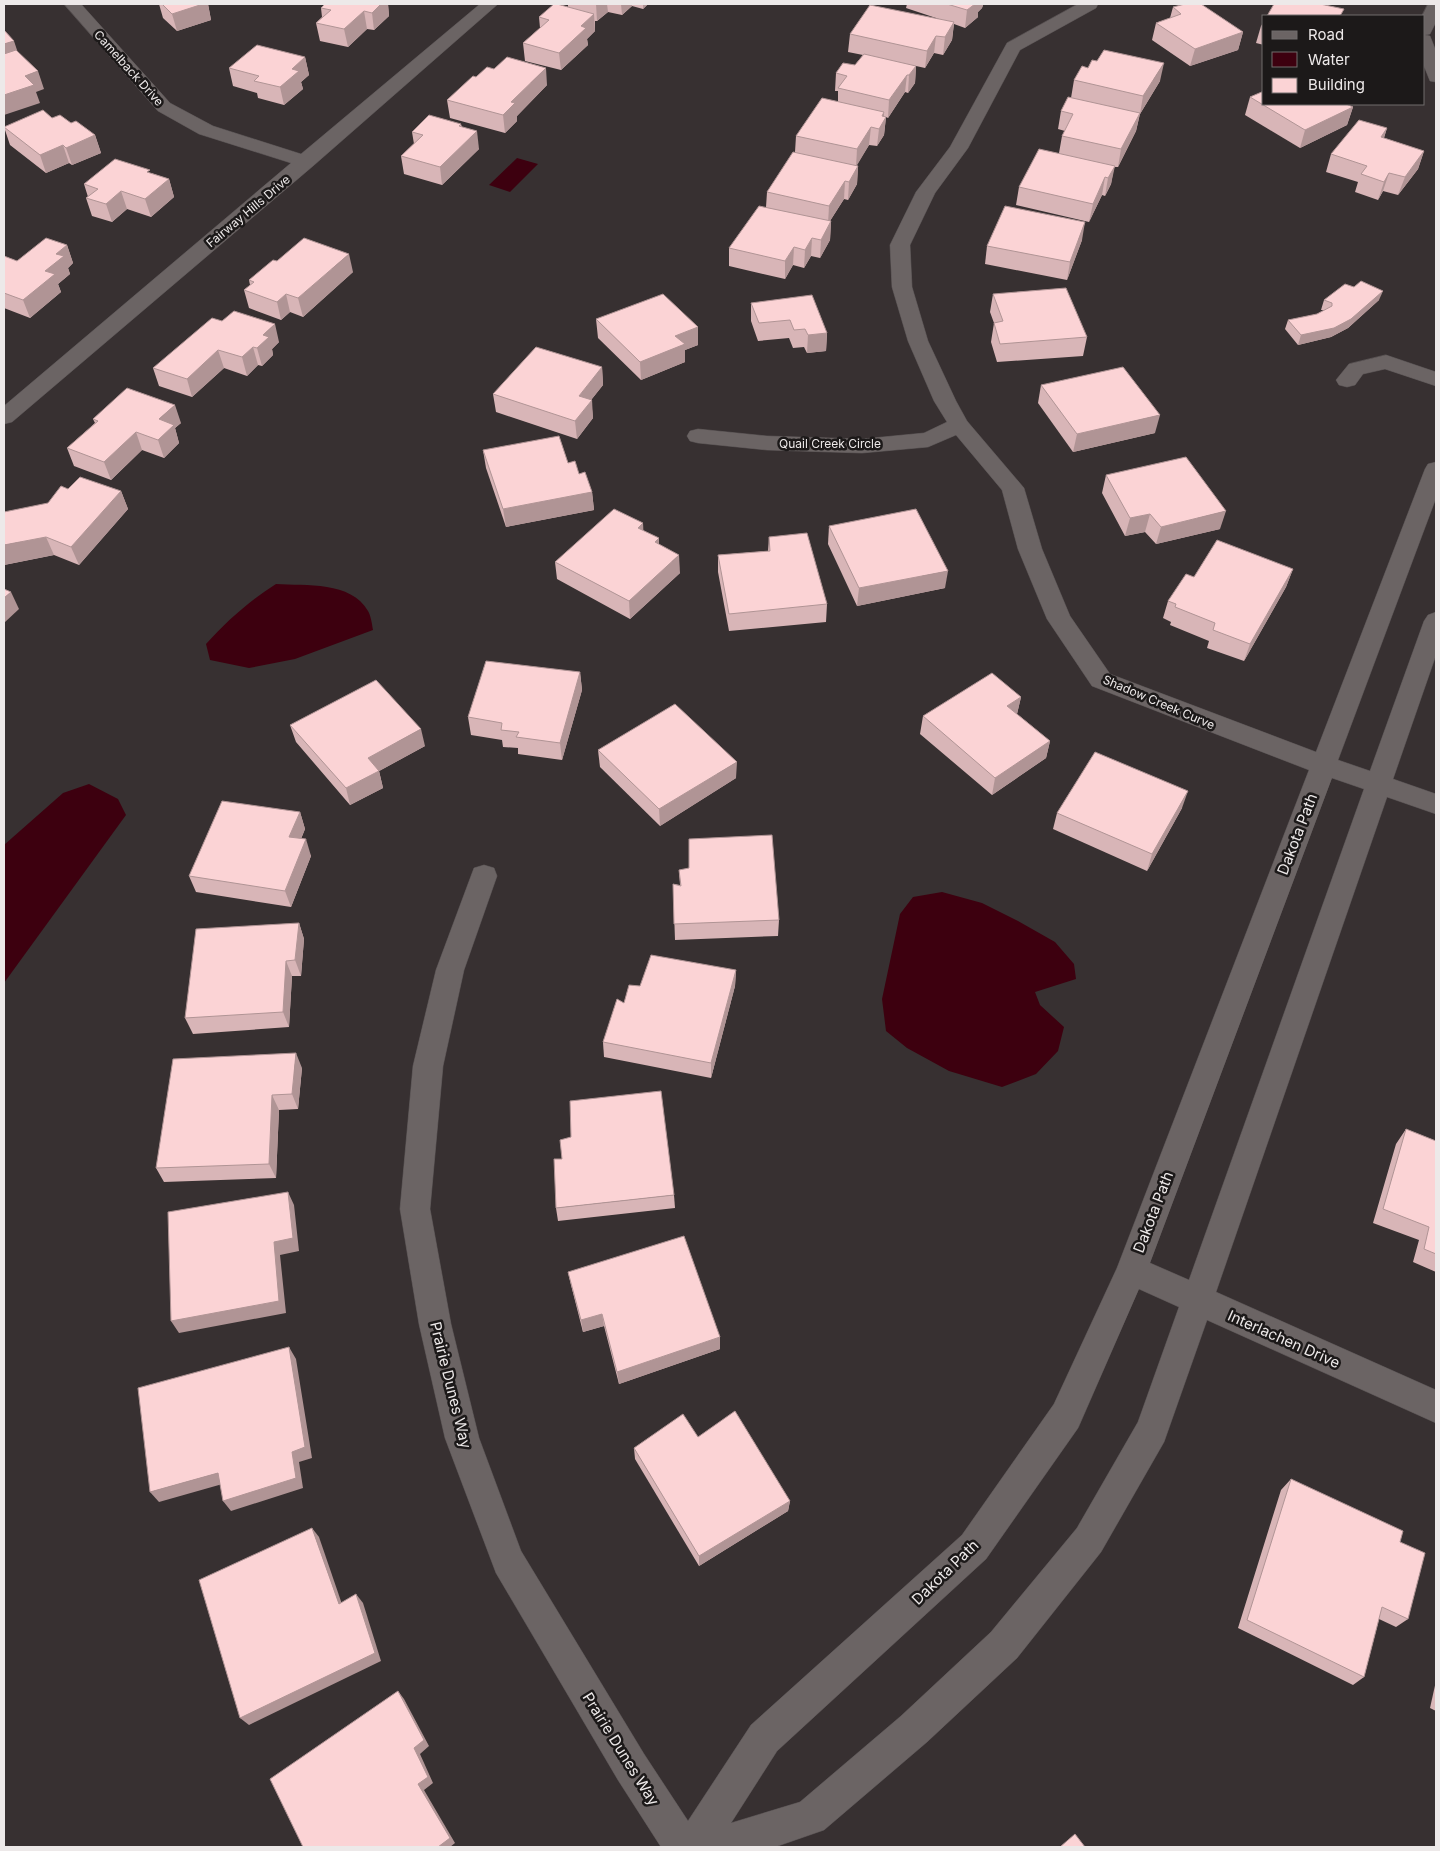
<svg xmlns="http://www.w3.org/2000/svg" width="1440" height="1851" font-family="Inter,sans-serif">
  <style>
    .water { fill: #3d000f }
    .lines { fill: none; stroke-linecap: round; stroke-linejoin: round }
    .service-casing { stroke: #544e4f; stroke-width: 1 }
    .minor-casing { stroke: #544e4f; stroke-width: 1 }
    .service { fill: #6b6464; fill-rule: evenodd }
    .minor { fill: #6b6464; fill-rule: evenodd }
    .wall { fill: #d8b5b7 }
    .shaded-wall { fill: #b09495 }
    .building { fill: #fbd3d5; stroke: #b09495 }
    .labels { text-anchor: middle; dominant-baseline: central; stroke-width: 5; stroke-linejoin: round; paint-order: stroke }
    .far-street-label { font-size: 12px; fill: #ede9e9; stroke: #1c1919 }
    .street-label { font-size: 15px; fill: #ede9e9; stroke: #1c1919 }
  </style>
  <rect width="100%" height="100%" fill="#373031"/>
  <g class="water">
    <path d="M517,158l21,6 -28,28 -21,-7z"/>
    <path d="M276,584c30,2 75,-3 92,27 3,5 4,13 5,19l-78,29 -46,9 -39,-8 -4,-16c21,-23 43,-43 70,-60z"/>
    <path d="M89,784l29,15 8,16 -122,168v-138l59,-52z"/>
    <path d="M942,892l40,11 36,18 37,21 19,22 2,15 -41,13 5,13 24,22 -6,24 -22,23 -34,13 -53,-16 -42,-23 -21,-17 -4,-32 18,-85 13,-17z"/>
  </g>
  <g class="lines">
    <g class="service-casing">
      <path id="service" d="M1386,355l50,17v14l-51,-17 -22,5 -8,11 -8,2 -8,-2 -3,-5 13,-16z"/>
    </g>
    <g class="minor-casing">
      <g id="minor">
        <path d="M64,4h17l89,99 43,23 88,28 179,-150h18l-185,162 -301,256 -8,2v-18l287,-243 -92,-29 -41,-23z"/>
        <path d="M1078,4h20l-2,4 -76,42 -52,98 -33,45 -25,52 2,42 16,54 28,60 11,20 57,67 18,61 28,67 40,58 206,78 109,-283 3,-5 8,-2v36l-98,262 32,11 54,-150 4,-6 8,-3v43l-43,124 43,15v20l-49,-17 -171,495 220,98v33l-229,-103 -43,122 -63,110 -84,106 -90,84 -103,88 -49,17h-114l-43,-67 -122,-207 -51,-135 -26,-114 -19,-115 13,-143 23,-96 35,-94 3,-8 10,-3 10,3 3,8 -33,94 -21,96 -13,143 21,115 28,114 42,113 123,203 44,67 63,-96 211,-190 92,-131 63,-136 192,-498 -217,-84 -45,-67 -29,-70 -16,-59 -46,-55 -28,12 -66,6 -95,-3 -69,-7 -8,-2 -3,-5 3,-5 8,-2 69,7 95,3 62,-6 23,-11 -13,-21 -26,-60 -16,-54 -2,-42 26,-53 34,-45 57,-104zM1332,778l32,11 -175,491 -39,-17zM1139,1289l40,18 -41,115 -61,106 -86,104 -90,84 -101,86 -69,21 46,-72 209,-192 92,-131z"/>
        <path d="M1428,4h8v18l-6,12 -5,1 5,1 6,15v31l-6,-1 -6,-15v-50h-2z"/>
      </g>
    </g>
    <use href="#service" class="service"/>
    <use href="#minor" class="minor"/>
  </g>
  <g class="wall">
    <path d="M159,4h49l3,16 -34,11 -14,-13z"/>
    <path d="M325,4h63l1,12 -15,14 -7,-1 -19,18 -28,-6 -4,-18 6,-6 -1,-9z"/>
    <path d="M568,4h80l-5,5 -11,-3 -10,9 -14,-3 -11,9h-2v10l-8,8 1,6 -27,25 -36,-9 -2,-18 17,-15 -1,-11 29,-10z"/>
    <path d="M907,4h77l-1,1 -1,3 -4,4v5l-13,11 -11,-4 -2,16 -9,15 -9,-2 -9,15 -9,-2 -1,17 -7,10 -3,-1 -17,26 -2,-1 -2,18 -7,11 -8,-1 -13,21h2l-1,18 -9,16 -4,-1 -14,22h1l-1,19 -10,18 -9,-2 -7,12 -11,-3 -8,14 -56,-13v-18l37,-41 1,-15 28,-40 1,-16 42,-34v-11h-3l1,-18 19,-8 8,-10 -15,-3 2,-18 89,-15 -33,-11z"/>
    <path d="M1173,7l70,25 -5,18 -48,16 -38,-26 4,-17 14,-5z"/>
    <path d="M1264,21v24l-8,-2 5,-17z"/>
    <path d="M305,57l4,18 -8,7 2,7 -19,16 -26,-7 -1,-5 -24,-7 -4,-18z"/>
    <path d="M1088,68l72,13 -20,33 -4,17 -18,36h-4l-3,17 -6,12 -3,-1 -13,27 -73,-17 3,-18 40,-34 3,-17 3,-5 -7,-2 3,-18 10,-13 3,-18z"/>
    <path d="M476,77l71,8 -30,31v5l-12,12 -55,-15 -3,-18z"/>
    <path d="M1250,97l103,10 -6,18 -47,23 -55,-33z"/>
    <path d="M52,118l19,5 24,12 6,18 -29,12 -3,-2 -23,10 -36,-28 -6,-18z"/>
    <path d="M461,124l1,3 17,22 -37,36 -38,-11 -3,-18 13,-12 -2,-12z"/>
    <path d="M1387,128l-3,10 40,13 -6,18 -20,26 -15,-4 -5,9 -23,-8 3,-10 -32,-10 5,-18z"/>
    <path d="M151,173l18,6 5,18 -23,20 -24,-8 -15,13 -20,-6 -6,-18 2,-1 -4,-13z"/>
    <path d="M1082,240l-15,40 -82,-16 2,-18z"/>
    <path d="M67,245l6,18 -5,5 2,6 -12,10 3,8 -31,26 -26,-10v-52l13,5z"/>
    <path d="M277,261l76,11 -50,45 -13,-5 -9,8 -32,-12 -5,-18 6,-5 -1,-5z"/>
    <path d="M993,294l94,43 -4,19 -86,6 -6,-20 3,-19 -4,-11z"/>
    <path d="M1324,300h55l-31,28 -17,9 -33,8 -13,-16 3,-9 29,-6 7,-4h-3z"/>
    <path d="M751,303l76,30 -1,18 -19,2 -3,-6 -11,1 -4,-10 -31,3 -7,-20z"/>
    <path d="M596,319l102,8v18l-13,5v12l-44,18 -43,-42z"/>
    <path d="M222,321l57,21 -7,7 1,6 -11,11 -4,-1 -11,11 -23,-8 -32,29 -33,-11 -6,-18z"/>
    <path d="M602,367l1,18 -12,15 2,18 -16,21 -81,-27 -3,-18z"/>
    <path d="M1041,385l114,48 -82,19 -35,-49z"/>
    <path d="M93,419l88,4 -6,5 4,15 -15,15 -22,-8 -31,30 -37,-14 -7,-18 28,-25z"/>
    <path d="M483,450l85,13 11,11 13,18 2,18 -88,17 -20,-59z"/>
    <path d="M1106,475l114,54 -64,15 -11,-12 -20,4 -23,-43z"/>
    <path d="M68,489l53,2 7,18 -49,56 -25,-10 -50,10 44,-62z"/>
    <path d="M643,523v7l16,14 21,29 -50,46 -73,-40 -2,-17z"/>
    <path d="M829,526l116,62 -88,18 -29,-62z"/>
    <path d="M769,537l58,67 -1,18 -97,9 -11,-59v-17l50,-4z"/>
    <path d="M1293,569l-7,18 -42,74 -37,-13 2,-7 -39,-16 1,-3 -8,-4 5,-17 26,-24z"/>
    <path d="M580,672l2,18 -20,70 -44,-6v-6l-15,-1 -1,-7 -31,-5 -3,-18z"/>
    <path d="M1021,697l-4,17 33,27 -4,17 -54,37 -72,-61 3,-18z"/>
    <path d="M290,725l135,21 -46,25 4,17 -33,17 -54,-63z"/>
    <path d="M598,750l138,28 -76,48 -60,-59z"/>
    <path d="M1182,808l-35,63 -94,-42 4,-16z"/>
    <path d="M300,812l5,17 -4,10 10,17 -20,51 -95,-15 -7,-16z"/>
    <path d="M679,870l100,50 -1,16 -103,4 -2,-56 7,1z"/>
    <path d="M299,923l5,16 -3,37h-9l-3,51 -96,7 -8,-16z"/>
    <path d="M736,970l-1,16 -24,92 -107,-21 -1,-15 21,-39 16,-17z"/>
    <path d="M302,1068l-4,41 -19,1 -3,68 -112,4 -8,-14z"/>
    <path d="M1406,1129l30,12v131l-23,-10 6,-22 -46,-17 23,-79z"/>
    <path d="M674,1195l1,13 -117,13 -2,-13z"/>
    <path d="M568,1272l152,65v12l-101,35 -15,-58 -21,6 -12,-47z"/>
    <path d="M698,1437l92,64 -2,10 -89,55 -64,-107 -1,-11z"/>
    <path d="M1291,1479l109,63 8,77 -12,8 -17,-8 -15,58 -11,8 -115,-57 43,-138z"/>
    <path d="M1436,1681v30l-6,-3z"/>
  </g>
  <g class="shaded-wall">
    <path d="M199,4h9l3,16 -34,11 -5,-17z"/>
    <path d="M381,4h7l1,12 -15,14 -2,-17z"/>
    <path d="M596,4h11l1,8 -11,9z"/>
    <path d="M621,4h11v2l-10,9z"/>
    <path d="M643,4h5l-5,5z"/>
    <path d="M975,4h9l-1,1 -1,3 -4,4v5l-13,11 2,-18z"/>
    <path d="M364,11l3,18 -19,18 -4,-18z"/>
    <path d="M594,14l1,17 -8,8 1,6 -27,25 -2,-17 22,-27z"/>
    <path d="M954,22l-2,18 -9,15 2,-18z"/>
    <path d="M1243,32l-5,18 -48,16 5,-17z"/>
    <path d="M936,36l-2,17 -9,15 2,-17z"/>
    <path d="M14,41l6,18 -16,5v-20z"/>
    <path d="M305,57l4,18 -8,7 2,7 -19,16 -4,-18 12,-18z"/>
    <path d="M1164,63l-4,18 -20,33 3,-18z"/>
    <path d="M916,66l-1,17 -7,10 1,-18z"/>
    <path d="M546,68l1,17 -30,31v5l-12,12 -2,-18 8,-13z"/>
    <path d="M38,71l6,18 -8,3 4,11 -36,12v-20l21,-19z"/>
    <path d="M907,75l-2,17 -17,26 1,-18z"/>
    <path d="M1353,107l-6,18 -47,23 5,-18z"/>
    <path d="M884,112v8l2,-3 -2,18 -7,11 2,-17 3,-13z"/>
    <path d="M1140,113l-4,18 -18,36 3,-18z"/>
    <path d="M871,127l-2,18 -13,22 1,-18z"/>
    <path d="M1387,128l-6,18v-9z"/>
    <path d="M477,131l2,18 -37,36 -2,-18z"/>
    <path d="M95,135l6,18 -29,12 -6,-17z"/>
    <path d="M63,145l6,18 -23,10 -6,-18z"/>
    <path d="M1424,151l-6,18 -20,26 7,-18z"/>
    <path d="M858,166l-1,18 -9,16 1,-18z"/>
    <path d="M1115,166l-4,18 -6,12 3,-18z"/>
    <path d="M1389,173l-6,18 -5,9 6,-18z"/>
    <path d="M1105,177l-3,18 -13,27 4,-18z"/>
    <path d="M169,179l5,18 -23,20 -6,-18z"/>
    <path d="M845,181l-1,18 -16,25 1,-18z"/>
    <path d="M121,191l6,18 -15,13 -6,-18z"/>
    <path d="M831,221l-1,19 -10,18 1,-18z"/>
    <path d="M1085,222l-3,18 -15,40 3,-18z"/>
    <path d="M812,238l-1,18 -7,12 1,-18z"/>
    <path d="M67,245l6,18 -5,5 2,6 -12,10 3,8 -31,26 -7,-18 22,-29 11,-17z"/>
    <path d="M794,247l-1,18 -8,14v-18z"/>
    <path d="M349,254l4,18 -50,45 -5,-19z"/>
    <path d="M1383,291l-4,9 -31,28 -17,9 -33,8 3,-10z"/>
    <path d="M286,294l4,18 -9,8 -4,-18z"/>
    <path d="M275,324l4,18 -7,7 1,6 -11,11 -5,-18 6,-13z"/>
    <path d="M698,327v18l-13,5v12l-44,18 -1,-18 35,-26z"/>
    <path d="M827,333l-1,18 -19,2 1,-18z"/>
    <path d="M253,347l5,18 -11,11 -5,-19z"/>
    <path d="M218,350l6,18 -32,29 -5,-18z"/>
    <path d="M602,367l1,18 -23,29 -1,-18z"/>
    <path d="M592,400l1,18 -16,21 -2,-18z"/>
    <path d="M175,405l6,18 -6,5 4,15 -15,15 -6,-18 1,-21z"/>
    <path d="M1160,415l-5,18 -82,19 4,-18z"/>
    <path d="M136,432l6,18 -31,30 -7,-18z"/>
    <path d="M121,491l7,18 -49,56 -8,-18z"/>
    <path d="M592,492l2,18 -88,17 -3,-18z"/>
    <path d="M1226,511l-6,18 -64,15 5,-17z"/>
    <path d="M1150,514l-5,18 -20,4 5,-18z"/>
    <path d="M643,523l1,18 -6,-13z"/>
    <path d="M46,537l8,18 -50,10v-20z"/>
    <path d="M659,538v18l-4,-14z"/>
    <path d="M679,555l1,18 -50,46 -1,-18z"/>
    <path d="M1293,569l-7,18 -42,74 6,-17z"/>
    <path d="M948,571l-3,17 -88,18 2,-18z"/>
    <path d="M11,592l8,17 -15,14v-25z"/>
    <path d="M580,672l2,18 -20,70 -2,-17z"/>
    <path d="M1021,697l-4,17 -10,-8z"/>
    <path d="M421,729l4,17 -53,29 -4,-17z"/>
    <path d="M1050,741l-4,17 -54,37 3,-17z"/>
    <path d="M737,762l-1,16 -76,48 -1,-17z"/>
    <path d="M379,771l4,17 -33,17 -4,-17z"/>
    <path d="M1188,791l-6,17 -35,63 5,-17z"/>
    <path d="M300,812l5,17 -10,24 -6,-16z"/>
    <path d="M306,839l5,17 -20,51 -6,-16z"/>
    <path d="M299,923l5,16 -3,37 -6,-16z"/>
    <path d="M286,961l6,15 -3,51 -6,-15z"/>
    <path d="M736,970l-1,16 -24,92v-15z"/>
    <path d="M296,1053l6,15 -4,41 -6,-15z"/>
    <path d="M272,1095l7,15 -3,68 -7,-14z"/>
    <path d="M288,1192l6,13 5,46 -19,4 6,58 -107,20 -8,-12 103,-79z"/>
    <path d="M602,1314l2,12 -21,6 -2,-12z"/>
    <path d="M720,1337v12l-101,35 -2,-12z"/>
    <path d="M289,1347l7,12 16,99 -13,4 4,26 -72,23 -8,-10z"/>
    <path d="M218,1473l8,10 -67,19 -9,-10z"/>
    <path d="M790,1501l-2,10 -89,55v-10z"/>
    <path d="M312,1528l7,9 26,76 -6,-9z"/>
    <path d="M356,1594l7,9 18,58 -132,64 -9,-7z"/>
    <path d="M398,1691l6,8 25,47 -9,8 13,29 -9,7 31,53 -5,4h-12l-20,-63 -4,-36z"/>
  </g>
  <g class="building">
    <path d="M162,4h41l-31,10z"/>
    <path d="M325,4h56l-9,9 -8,-2 -20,18 -28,-6 15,-13 -10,-2z"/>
    <path d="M554,4h3l37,10 -13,12 5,2 -27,25 -36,-10 26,-23 -10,-3z"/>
    <path d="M947,4h28l-8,6z"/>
    <path d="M1185,4h16l42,28 -48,17 -39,-26 25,-9 -8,-7z"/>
    <path d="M1274,4h46l24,5 -4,7h-73z"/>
    <path d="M870,5l84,17 -9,15 -9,-1 -9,15 -77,-17z"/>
    <path d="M4,30l10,11 -10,3z"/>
    <path d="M257,45l48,12 -13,12 7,2 -19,16 -26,-6 5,-5 -30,-8z"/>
    <path d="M16,50l22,21 -13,5 9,9 -30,10v-41z"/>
    <path d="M1104,50l60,13 -21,33 -69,-16 8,-14 6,2 4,-8 5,1z"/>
    <path d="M864,54l52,12 -7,9h-2l-18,25 -51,-12 9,-12 -11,-3 7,-10 12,2z"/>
    <path d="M507,57l39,11 -35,34 4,1 -12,12 -56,-15 26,-24 3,1 11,-10 7,2z"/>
    <path d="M1264,91v13h82l7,3 -48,23 -55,-33z"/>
    <path d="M1068,97l72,16 -19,36 -59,-13 11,-22 -12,-3z"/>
    <path d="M822,98l62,14 -2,4 4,1 -7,12 -8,-2 -14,22 -61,-13z"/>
    <path d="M43,110l9,8 8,-3 11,8 5,-2 19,14 -29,13 -3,-3 -23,10 -36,-28z"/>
    <path d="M429,115l32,9 -2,2 18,5 -37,36 -39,-11 22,-21 -11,-3z"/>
    <path d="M1359,120l28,8 -6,9 43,14 -19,26 -16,-4 -5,9 -23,-8 6,-8 -36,-12z"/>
    <path d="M1039,149l76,17 -7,12 -3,-1 -12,27 -74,-17z"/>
    <path d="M793,152l65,14 -9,16 -4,-1 -16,25 -62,-14z"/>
    <path d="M115,159l35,11 -3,2 22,7 -24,20 -24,-8 -15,13 -20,-6 12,-9 -14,-5z"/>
    <path d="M759,206l72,15 -10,19 -9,-2 -7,12 -11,-3 -9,14 -56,-13z"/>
    <path d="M1005,206l80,16 -15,40 -83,-16z"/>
    <path d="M46,238l21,7 -11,9 8,2 -19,15 10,3 -32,26 -19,-7v-37l13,5z"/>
    <path d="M304,238l45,16 -51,44 -12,-4 -9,8 -33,-12 10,-8 -5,-2 24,-20 4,1z"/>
    <path d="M1361,281l22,10 -32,28 -17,9 -33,7 -13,-15 29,-6 15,-8v-3l-8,-3 21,-16 9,3z"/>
    <path d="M1066,288l21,49 -87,7 -6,-21 9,-2 -10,-27z"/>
    <path d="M663,294l35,33 -23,9 10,8 -45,18 -44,-43z"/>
    <path d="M812,295l15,38 -19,2 -3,-6 -11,1 -4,-10 -31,3 -8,-20z"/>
    <path d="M234,311l41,13 -12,11 6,2 -12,11 -4,-1 -11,10 -24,-7 -31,29 -34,-11 59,-50 10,3z"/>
    <path d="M536,347l66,20 -23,29 13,4 -17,21 -82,-27z"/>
    <path d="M1123,367l37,48 -83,19 -36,-49z"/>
    <path d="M127,388l48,17 -16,14 15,6 -16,15 -22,-8 -32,30 -37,-14 31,-27 -5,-2z"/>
    <path d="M559,436l9,27 7,-2 4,13 6,-2 7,20 -89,17 -20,-59z"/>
    <path d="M1186,457l40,54 -65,16 -11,-13 -20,4 -24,-43z"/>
    <path d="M80,477l41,14 -50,56 -25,-10 -42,8v-33l44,-9 13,-17 7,3z"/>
    <path d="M614,509l29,14 -5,5 21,10 -4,4 24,13 -50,46 -74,-39z"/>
    <path d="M916,509l32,62 -89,17 -30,-62z"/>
    <path d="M807,533l20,71 -98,10 -11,-59 52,-4 -1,-14z"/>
    <path d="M1217,540l76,29 -43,75 -37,-14 2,-7 -40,-16 1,-3 -8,-3 18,-27 8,3z"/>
    <path d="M4,589l7,3 -7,6z"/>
    <path d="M486,661l94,11 -20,71 -44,-6 3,-5 -18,-2 1,-7 -34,-6z"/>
    <path d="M992,673l29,24 -14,9 43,35 -55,37 -72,-62z"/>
    <path d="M376,680l45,49 -53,29 11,13 -33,17 -56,-63z"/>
    <path d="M675,704l62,58 -78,47 -61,-59z"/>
    <path d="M1095,752l93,39 -36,63 -95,-41z"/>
    <path d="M222,801l78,11 -11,25 17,2 -21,52 -96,-15z"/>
    <path d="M772,835l7,85 -105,4 -1,-40 8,2 -2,-16 10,-2v-29z"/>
    <path d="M299,923l-4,37 -9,1 -3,51 -98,6 11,-89z"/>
    <path d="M651,955l85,15 -25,93 -108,-21 14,-43 7,4 5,-18 11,1z"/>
    <path d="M296,1053l-4,41 -20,1 -3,69 -113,4 17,-109z"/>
    <path d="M661,1091l13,104 -118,13 -2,-49h8l-2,-19 11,-3 -1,-36z"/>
    <path d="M1406,1129l30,12v113l-12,-5 5,-22 -46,-18z"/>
    <path d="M288,1192l5,46 -19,4 5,59 -108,20 -3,-109z"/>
    <path d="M684,1236l36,101 -103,35 -15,-58 -21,6 -13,-48z"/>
    <path d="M289,1347l16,100 -13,5 4,26 -73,23 -5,-28 -68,19 -12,-104z"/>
    <path d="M735,1411l55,90 -91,55 -65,-108 49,-34 15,23z"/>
    <path d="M1291,1479l112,52 -3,11 25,11 -17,66 -26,-12 -18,70 -117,-57z"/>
    <path d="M312,1528l27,76 17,-10 19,59 -135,65 -41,-138z"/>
    <path d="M398,1691l26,49 -10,8 14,29 -10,7 32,54 -12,9h-135l-33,-68z"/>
    <path d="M1075,1834l10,13h-25z"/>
  </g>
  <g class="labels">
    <g class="far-street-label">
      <text transform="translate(129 68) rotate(48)">Camelback Drive</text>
      <text transform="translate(248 211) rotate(-40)">Fairway Hills Drive</text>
      <text x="830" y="443">Quail Creek Circle</text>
      <text transform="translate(1159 702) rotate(23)">Shadow Creek Curve</text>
    </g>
    <g class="street-label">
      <text transform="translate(1297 834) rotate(-69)">Dakota Path</text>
      <text transform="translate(1153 1212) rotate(-69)">Dakota Path</text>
      <text transform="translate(1284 1339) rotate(24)">Interlachen Drive</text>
      <text transform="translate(451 1385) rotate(76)">Prairie Dunes Way</text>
      <text transform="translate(945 1572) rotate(-44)">Dakota Path</text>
      <text transform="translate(621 1749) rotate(58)">Prairie Dunes Way</text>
    </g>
  </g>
  <rect width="1440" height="1851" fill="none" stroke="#ede9e9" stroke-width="10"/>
  <rect x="1262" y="15" width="162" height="90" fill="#1c1919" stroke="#706c6c"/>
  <rect x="1272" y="31" width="25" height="8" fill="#6b6464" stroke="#706c6c"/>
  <text x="1308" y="40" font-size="15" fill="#ede9e9">Road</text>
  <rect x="1272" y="52" width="25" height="15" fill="#3d000f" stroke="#706c6c"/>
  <text x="1308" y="65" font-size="15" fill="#ede9e9">Water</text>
  <rect x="1272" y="78" width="25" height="15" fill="#fbd3d5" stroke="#706c6c"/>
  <text x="1308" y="90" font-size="15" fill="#ede9e9">Building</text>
</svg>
